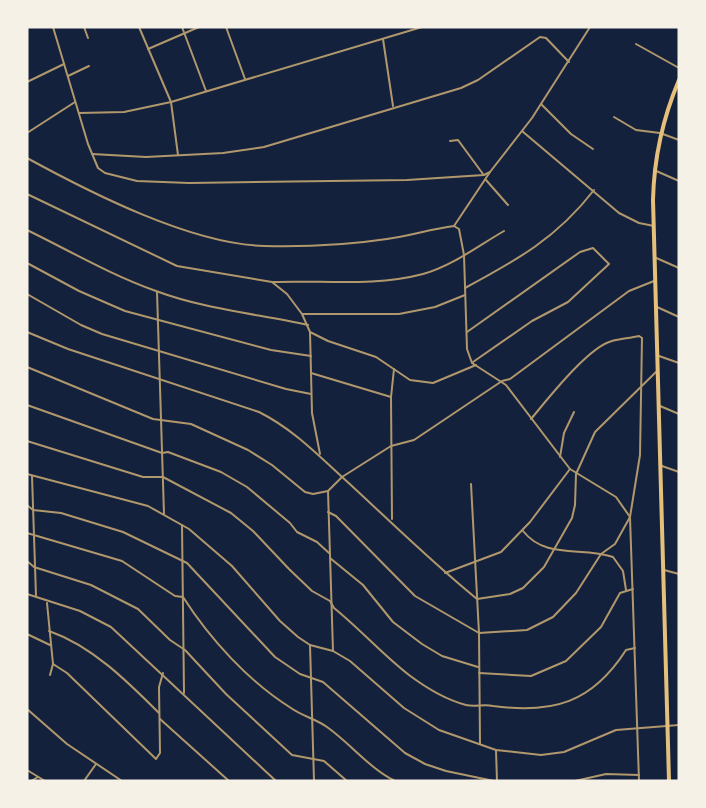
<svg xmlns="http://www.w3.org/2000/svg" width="706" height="808" font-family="Raleway,sans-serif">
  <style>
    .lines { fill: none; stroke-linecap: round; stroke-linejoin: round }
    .minor { stroke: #b1986c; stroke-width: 2 }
    .trunk { stroke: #e5c07b; stroke-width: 4 }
  </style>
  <rect width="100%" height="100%" fill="#14213d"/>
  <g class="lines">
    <g class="minor">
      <path d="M53,27l35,117 10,24 7,5 32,8 52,2 218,-3 77,-5 6,-3 42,-54 58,-91"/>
      <path d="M84,27l4,11"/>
      <path d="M139,27l32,75 7,53"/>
      <path d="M182,27l24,64"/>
      <path d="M226,27l19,52"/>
      <path d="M383,39l10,67"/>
      <path d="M636,44l43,24"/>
      <path d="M148,49l51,-22"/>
      <path d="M68,76l21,-10"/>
      <path d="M27,82l37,-18"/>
      <path d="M541,104l30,30 22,15"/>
      <path d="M79,113l45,-1 47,-10 251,-75"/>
      <path d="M614,117l22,13 24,3 19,7"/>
      <path d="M522,131l97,82 20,10 15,3"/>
      <path d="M27,133l48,-31"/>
      <path d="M450,141l8,-1 25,34"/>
      <path d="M92,154l54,3 77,-4 41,-6 197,-59 17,-8 62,-43 6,1 23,24"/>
      <path d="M27,158c64,35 164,86 237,88 40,1 83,-1 123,-7 22,-3 44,-10 67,-13l5,3 5,26 3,94 5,14 34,22 64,84 46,28 14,20 9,264"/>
      <path d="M654,170l25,11"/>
      <path d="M486,180l22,25"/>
      <path d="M27,194l150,72 95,16 15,12 15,20 8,18 18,9 48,16 34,23 23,3 43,-18"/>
      <path d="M454,226l36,-54"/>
      <path d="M27,230c43,21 84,45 129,61 48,18 102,23 152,34"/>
      <path d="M654,257l25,11"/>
      <path d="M27,263l52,28 46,20 146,39 40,6"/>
      <path d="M273,282c50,-2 101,5 150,-8 29,-8 55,-28 81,-43"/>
      <path d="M465,288c52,-28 92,-50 129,-98"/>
      <path d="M157,292l7,222"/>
      <path d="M27,294l54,31 21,9 184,55 25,5"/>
      <path d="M657,307l22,10"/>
      <path d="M303,314h96l36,-7 30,-12"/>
      <path d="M27,332l41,17 191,63c32,16 56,40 82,64 45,41 89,85 136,123l33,-5 13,-6 21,-21 28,-49 3,-13 1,-31 19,-42 62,-61"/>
      <path d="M310,332l2,81 8,41"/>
      <path d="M467,332l113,-80 13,-4 16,16 -41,38 -36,19 -59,41"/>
      <path d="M659,356l20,7"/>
      <path d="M27,367l126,52 38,5 57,26 24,15 33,27 8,2 15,-3"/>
      <path d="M311,373l80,24"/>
      <path d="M27,405l135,48 6,-1 53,20 26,15 43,36 7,9 20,10 12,11"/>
      <path d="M660,406l19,8"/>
      <path d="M27,441l116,36h20l68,36 22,18 36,38 23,22 18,10 4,7c26,21 49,47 75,67 16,12 38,25 57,30 9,2 18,-1 27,1 60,8 99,-3 133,-56l9,-2"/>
      <path d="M560,457l4,-24 10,-21"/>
      <path d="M662,466l17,6"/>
      <path d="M27,474l121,32 41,23 43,37 48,55 18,16 12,8 23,6 17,10 54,47 35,22 57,20 45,5 23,-3 52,-22 63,-5"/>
      <path d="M32,476l4,120"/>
      <path d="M471,484l8,149 1,111"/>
      <path d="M27,505l6,5 28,3 62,19 64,31 88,94 25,17 23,8 82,71 20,11 21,7 48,10"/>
      <path d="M328,512l8,4 79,80 64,37 48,-3 26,-13 23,-24 25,-39 14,-10 15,-27 10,-62 2,-117 -3,-2c-9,2 -19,3 -27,5 -24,6 -65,59 -81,78"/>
      <path d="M392,519l-1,-122 3,-28"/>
      <path d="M182,525l2,168"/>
      <path d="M523,531c23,29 59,15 90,26l10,14 3,19"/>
      <path d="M27,533l95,28 53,35 8,1c27,42 65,84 108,111 11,8 25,11 36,19 24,17 42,41 68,54"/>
      <path d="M330,558l33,27 30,37 29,22 20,12 36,11"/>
      <path d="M27,561l7,6 57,18 47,24 32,31 15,10 41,44 66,61 32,6 23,20"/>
      <path d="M664,570l15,4"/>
      <path d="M445,573l56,-21 29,-30 40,-53"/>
      <path d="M27,594l53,17 31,16 165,154"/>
      <path d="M47,603l6,61 -3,11"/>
      <path d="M49,631c43,15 78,50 110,82"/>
      <path d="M27,634l23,11"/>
      <path d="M310,645l4,136"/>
      <path d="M333,651l-5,-160 14,-14 49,-31 23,-6 88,-59 8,-2 119,-88 25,-10"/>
      <path d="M53,664l14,9 89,86 4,-6 -1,-66 4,-14"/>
      <path d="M479,673l52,3 35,-15 35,-34 19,-34 13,-4"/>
      <path d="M27,709l40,35 55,37"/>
      <path d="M160,719l69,62"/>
      <path d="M496,750l1,31"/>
      <path d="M27,770l18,11"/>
      <path d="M31,781l7,-4"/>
      <path d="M84,781l12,-17"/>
      <path d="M575,781l31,-7 33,1"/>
    </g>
    <path class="trunk" d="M669,781l-16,-581c1,-43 9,-80 26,-120"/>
  </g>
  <rect width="706" height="808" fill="none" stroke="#f6f1e7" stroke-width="57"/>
</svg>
